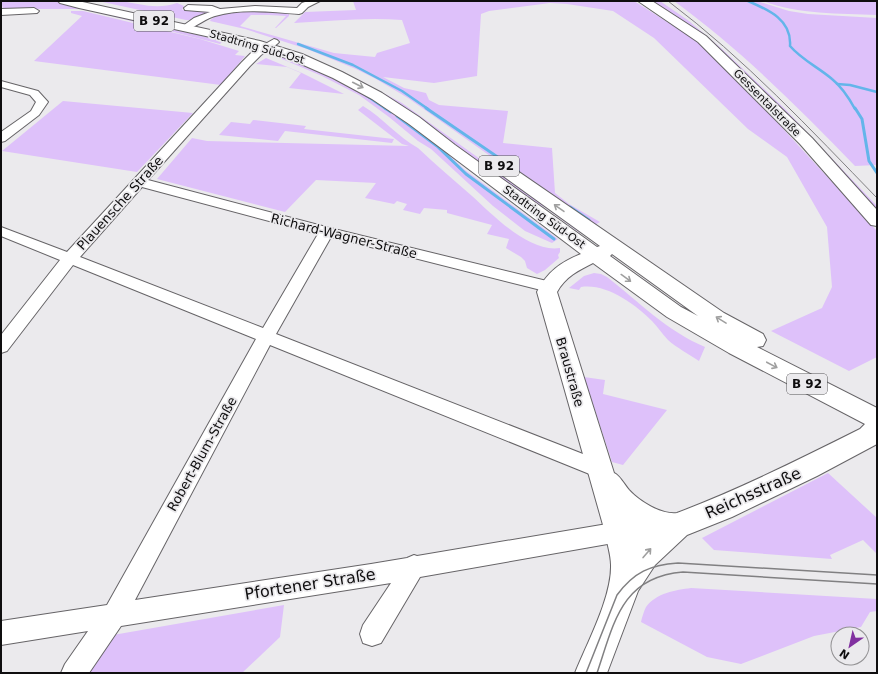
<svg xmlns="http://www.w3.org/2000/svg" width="878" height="674" font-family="'DejaVu Sans',sans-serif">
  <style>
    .green { fill: #dec1fa }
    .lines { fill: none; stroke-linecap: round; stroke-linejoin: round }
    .stream-far1 { stroke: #63b5ea; stroke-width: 2.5 }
    .stream { stroke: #63b5ea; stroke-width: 3 }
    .minor-casing { stroke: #666467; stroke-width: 2 }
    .major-casing { stroke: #666467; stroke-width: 2 }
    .minor { fill: #fff; fill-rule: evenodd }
    .major { fill: #fff; fill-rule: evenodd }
    .tram-far1 { stroke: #818082; stroke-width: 1 }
    .tram { stroke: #818082; stroke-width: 1.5 }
    .oneway { stroke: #9f9f9f }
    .labels { text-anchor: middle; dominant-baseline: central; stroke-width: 3.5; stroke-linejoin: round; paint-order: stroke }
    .far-street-label { font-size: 11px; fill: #0f0e0f; stroke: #ebeaed }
    .shield { fill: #ebeaed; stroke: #515052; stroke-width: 1 }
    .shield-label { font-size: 12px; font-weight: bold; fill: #0f0e0f }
    .street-label { font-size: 13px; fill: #0f0e0f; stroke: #ebeaed }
    .near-street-label { font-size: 16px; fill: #0f0e0f; stroke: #ebeaed }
  </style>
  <rect width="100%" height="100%" fill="#ebeaed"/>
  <g class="green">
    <path d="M1,1h56l149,36 16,5 -2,2 -136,-35h-81z"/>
    <path d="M98,1c7,0 15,-1 23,0 19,3 36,9 56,2l7,3 -2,4 24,1 2,2 -16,7h-6z"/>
    <path d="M353,1h281l65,41 76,78 102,111v126l-28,14 -78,-40 51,-23 10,-21 -5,-60 -40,-70 -39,-28 -94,-91 -41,-27 -46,-7 -17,-1 -61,8 -8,3 -4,62 -43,7 -51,-6 21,11 22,5 3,7 10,5 69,6 -5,32 49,5 3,45 14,11 31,18 -7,4 -36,-23 -149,-105 -32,-19 -20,-10 -49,-20 -62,-20 -35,-8c6,-12 66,-10 79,-8v3l-13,12h-7h6l11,-12 -17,-1h-18l-11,11 94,27 41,4 2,-4 33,-10 -8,-23c-35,-3 -72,1 -108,3l11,-11 51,-2z"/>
    <path d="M648,1h12l29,20 33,28 63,60 92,97v8l-153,-158z"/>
    <path d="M674,1h83l32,10 19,3 69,4v147l-22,1c-57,-59 -115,-117 -181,-165z"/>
    <path d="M763,1h114v14c-38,-2 -78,0 -114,-14z"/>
    <path d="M71,11h12l117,28 39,12 -4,4 10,1 -24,29 -187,-24 48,-45 -11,-3z"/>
    <path d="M275,56h6l43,16 57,31 58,43 26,24 93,69 -6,4 -27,-12 -32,-25 -62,-57 -13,-8 -29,-24 -30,-22 -37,-19z"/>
    <path d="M266,58l36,15 42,21 -55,-6 12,-15 -14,-6 -31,-3z"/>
    <path d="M310,58l47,21 45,24 142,102 40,26 -4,2 -34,-25 -29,-15 -80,-62z"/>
    <path d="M63,101l130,12 -56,59 -135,-21z"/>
    <path d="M363,106c20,12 35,31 55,42 18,17 36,32 54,48 21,19 57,57 88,52v4l-2,3 1,3 -14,12 -8,4 -10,-6 -2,-7 -4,-4 -15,-9 3,-9 -22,-5 5,-9 -45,-12v-3l-23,-2 -4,6 -17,-4 4,-6 -10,-3 -3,3 -29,-6 11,-15 -60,-3 -31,32 -128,-33 35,-41 15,3 202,5 -7,-2 -44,-34z"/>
    <path d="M253,120l53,6 -2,3 90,10 -2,4 -107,-12 -7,10 -59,-6 12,-13 19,2z"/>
    <path d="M594,273l7,1 6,3c32,25 60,54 98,70l-6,14c-10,-7 -22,-13 -31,-21 -6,-6 -10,-13 -16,-19 -17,-17 -46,-38 -71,-34l-2,3 -10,-2 15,-12z"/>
    <path d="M584,377l21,3 -2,14 64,16 -44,55 -11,-3z"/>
    <path d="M828,473l49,45v36l-14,-14 -33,15 2,4 -118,-9 -12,-12z"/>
    <path d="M691,588l186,11v12l-7,1 -9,15 -47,9 -73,28 -34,-7 -66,-35c1,-5 3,-11 5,-15 10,-14 30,-17 45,-19z"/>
    <path d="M284,605l-4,32 -38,36h-155l26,-38z"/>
  </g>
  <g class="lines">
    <g class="stream-far1">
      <path d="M748,1c21,9 44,19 42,45 12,14 28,21 42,33 10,8 17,19 23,30"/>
      <path d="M298,44l55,21 49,26 26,18"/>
      <path d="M837,84l13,1 27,7"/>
      <path d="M364,94l22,15"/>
    </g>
    <g class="stream">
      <path d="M385,108l6,4"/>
      <path d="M426,108l92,63"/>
      <path d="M855,108l7,11 7,42 8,12"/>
      <path d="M397,116l40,30 29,28 88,65"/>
      <path d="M570,207l19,13"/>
    </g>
    <g class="minor-casing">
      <g id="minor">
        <path d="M308,1h12l-12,6 -6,6 -3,1c-28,-2 -57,-6 -84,2 -9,2 -26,16 -33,14l-2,-2 14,-10 16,-6 -25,-2 -1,-2 4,-3 24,1 8,3 35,-3 42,2 5,-5z"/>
        <path d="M34,8l5,3 -2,2 -36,2v-6z"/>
        <path d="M274,39l3,1 2,2 -2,2 -16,11 -11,11 -102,114 182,48 225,55 2,4 -2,4 -6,1 -218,-55 -55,97 330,129 3,6 -3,6 -7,3 -7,-3 -322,-130 -135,255 236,-36 36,-6 7,-3 3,1 202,-34 8,3 3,7 -3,7 -8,3 -199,35 -39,66 -9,3 -9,-3 -3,-9 3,-9 28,-42 -270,43 -32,47h-28l4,-9 23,-33 -87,14v-24l106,-16 149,-266 -183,-74 -66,86 -6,2v-18l59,-75 -59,-24v-9l66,25 175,-190 11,-11zM142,187l176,47 -55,94 -183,-71z"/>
        <path d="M1,81l37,10 10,11 -9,13 -34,26 -4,1v-10l30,-21 5,-9 -6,-7 -29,-8z"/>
      </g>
    </g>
    <g class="major-casing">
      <g id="major">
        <path d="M58,1h20l182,40 42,13 40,18 40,21 37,24 36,28 142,102 3,-1 -112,-81 -2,-3 2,-3 6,-2 6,2 224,154 39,21 3,6 -3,6 -6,1 120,61v36l-60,32 -85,41 -45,18 -32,30 -17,26 -31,82h-32c12,-30 37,-76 36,-108 0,-10 -4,-22 -6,-33l-68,-240c10,-20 24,-30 44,-38l-172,-130 -37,-25 -39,-21 -41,-18 -41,-14 -172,-38 -19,-5zM612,254l86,62 -17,-9 -71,-51zM593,263l74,54 62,36 136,71 -5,5c-60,30 -120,60 -183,84 -16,2 -38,-12 -48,-23 -5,-6 -9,-14 -15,-17l-57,-181c8,-15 22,-22 36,-29z"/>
        <path d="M638,1h14l54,35 106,102 65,72v16l-6,-1 -71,-81 -102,-102z"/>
      </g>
    </g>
    <use href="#minor" class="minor"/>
    <use href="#major" class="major"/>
    <path class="tram-far1" d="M668,1c77,58 142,128 209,197"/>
    <g class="tram">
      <path d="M586,673l31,-78c17,-23 33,-30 61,-32l199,12"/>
      <path d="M597,673c17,-50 24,-96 86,-101l194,12"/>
    </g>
  </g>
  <defs><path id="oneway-shaft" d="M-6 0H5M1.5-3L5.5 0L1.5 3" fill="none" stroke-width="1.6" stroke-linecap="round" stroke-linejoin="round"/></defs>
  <g class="oneway">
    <use href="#oneway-shaft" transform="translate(358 85) rotate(27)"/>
    <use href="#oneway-shaft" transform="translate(559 208) rotate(-145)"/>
    <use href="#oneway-shaft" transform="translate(626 278) rotate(36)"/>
    <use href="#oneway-shaft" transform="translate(721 320) rotate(-148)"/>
    <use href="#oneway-shaft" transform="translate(772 365) rotate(28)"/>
    <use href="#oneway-shaft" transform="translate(647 553) rotate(-49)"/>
  </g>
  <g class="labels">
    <g class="far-street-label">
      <text transform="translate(257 47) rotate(16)">Stadtring Süd-Ost</text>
      <text transform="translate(767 103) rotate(45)">Gessentalstraße</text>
      <text transform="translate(544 217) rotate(36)">Stadtring Süd-Ost</text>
    </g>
    <g class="shield">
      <rect x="134" y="11" width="40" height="20" rx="3"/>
      <rect x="479" y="156" width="40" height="20" rx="3"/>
      <rect x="787" y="374" width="40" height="20" rx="3"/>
    </g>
    <g class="shield-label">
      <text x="154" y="21">B 92</text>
      <text x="499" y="166">B 92</text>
      <text x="807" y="384">B 92</text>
    </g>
    <g class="street-label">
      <text transform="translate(120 203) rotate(-48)">Plauensche Straße</text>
      <text transform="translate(344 236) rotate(14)">Richard-Wagner-Straße</text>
      <text transform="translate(570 372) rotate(74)">Braustraße</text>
      <text transform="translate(202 454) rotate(-61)">Robert-Blum-Straße</text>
    </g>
    <g class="near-street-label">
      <text transform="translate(753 493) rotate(-24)">Reichsstraße</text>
      <text transform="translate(310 584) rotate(-9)">Pfortener Straße</text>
    </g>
  </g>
  <rect width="878" height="674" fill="none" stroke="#0f0e0f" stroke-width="4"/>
  <g transform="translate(850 646) rotate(214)"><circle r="19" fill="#ebeaed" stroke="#939294"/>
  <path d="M0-3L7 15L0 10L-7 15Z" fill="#8130a0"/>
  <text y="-6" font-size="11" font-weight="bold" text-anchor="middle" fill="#0f0e0f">N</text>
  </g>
</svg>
